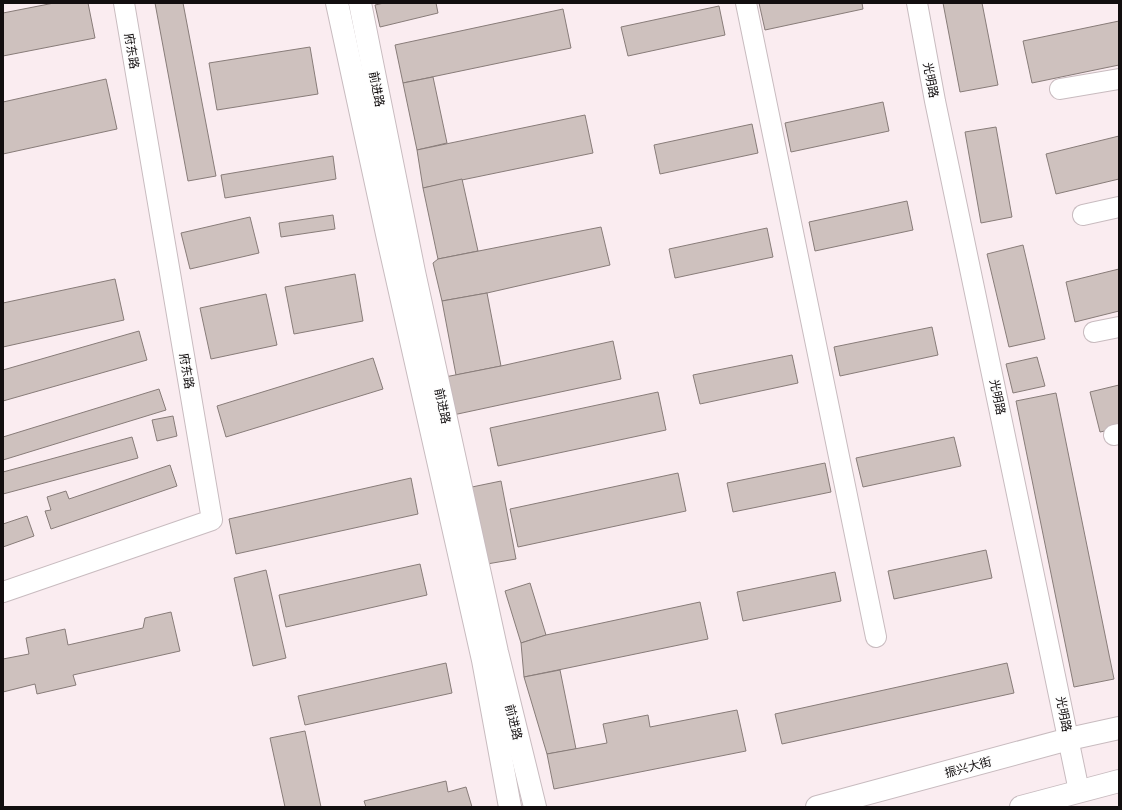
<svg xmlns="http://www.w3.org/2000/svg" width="1122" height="810" font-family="'PT Serif','Noto Sans SC',serif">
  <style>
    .building { fill: #cec1be; stroke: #887c79 }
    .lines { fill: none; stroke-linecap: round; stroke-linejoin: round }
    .street-casing { stroke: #c8bbbf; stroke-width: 22 }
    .secondary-casing { stroke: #c8bbbf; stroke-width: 24 }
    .street { stroke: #fff; stroke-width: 20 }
    .secondary { stroke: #fff; stroke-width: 22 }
    .labels { text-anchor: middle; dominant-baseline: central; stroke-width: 3; stroke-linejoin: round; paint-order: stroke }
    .street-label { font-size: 12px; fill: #120e0f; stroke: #fdfdfd }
  </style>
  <rect width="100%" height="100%" fill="#faecf0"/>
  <g class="building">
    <path d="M54,3h34l7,35 -92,18v-43z"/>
    <path d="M155,3h28l33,173 -28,5z"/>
    <path d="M384,3h52l2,10 -58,14 -5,-22z"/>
    <path d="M759,3h103l1,6 -98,21z"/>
    <path d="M943,3h39l16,82 -38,7z"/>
    <path d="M719,6l6,29 -97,21 -7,-29z"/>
    <path d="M563,9l8,39 -168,35 -8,-38z"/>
    <path d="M1119,21v44l-87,18 -9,-42z"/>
    <path d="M310,47l8,47 -101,16 -8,-47z"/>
    <path d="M433,77l14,66 -30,7 -14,-67z"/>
    <path d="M106,79l11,50 -114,25v-52z"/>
    <path d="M883,102l6,29 -98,21 -6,-29z"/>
    <path d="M585,115l8,38 -170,35 -6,-38z"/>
    <path d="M752,124l6,29 -98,21 -6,-29z"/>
    <path d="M996,127l16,90 -31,6 -16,-91z"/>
    <path d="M1119,136v43l-63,15 -10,-40z"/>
    <path d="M333,156l3,23 -111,19 -4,-23z"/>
    <path d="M462,179l16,72 -40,8 -15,-71z"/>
    <path d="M907,201l6,29 -98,21 -6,-29z"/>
    <path d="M333,215l2,14 -54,8 -2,-14z"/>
    <path d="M250,217l9,36 -69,16 -9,-36z"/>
    <path d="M601,227l9,38 -123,28 -45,8 -9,-38 5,-4z"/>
    <path d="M767,228l6,29 -98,21 -6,-29z"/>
    <path d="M1023,245l22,94 -36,8 -22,-93z"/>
    <path d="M1119,269v42l-44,11 -9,-40z"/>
    <path d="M355,274l8,47 -69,13 -9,-47z"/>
    <path d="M115,279l9,41 -121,27v-44z"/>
    <path d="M487,293l14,73 -45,9 -14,-74z"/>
    <path d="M266,294l11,51 -66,14 -11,-51z"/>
    <path d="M932,327l6,28 -98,21 -6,-29z"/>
    <path d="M139,331l8,29 -144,41v-31z"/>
    <path d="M613,341l8,38 -168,36 -8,-38 56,-11z"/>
    <path d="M792,355l6,28 -98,21 -7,-29z"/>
    <path d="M1037,357l8,29 -32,7 -7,-29z"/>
    <path d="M373,358l10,31 -157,48 -9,-31z"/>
    <path d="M1119,385v43l-19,4 -10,-40z"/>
    <path d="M159,389l7,21 -163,50v-23z"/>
    <path d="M658,392l8,38 -168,36 -8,-38z"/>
    <path d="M1056,393l58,286 -40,8 -58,-286z"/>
    <path d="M173,416l4,20 -20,5 -5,-21z"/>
    <path d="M132,437l6,21 -135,36v-22z"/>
    <path d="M954,437l7,29 -98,21 -7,-29z"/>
    <path d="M825,463l6,29 -98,20 -6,-29z"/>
    <path d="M170,465l7,21 -126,43 -6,-18 6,-1 -4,-13 19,-6 3,8z"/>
    <path d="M678,473l8,38 -168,36 -8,-38z"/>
    <path d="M411,478l7,36 -182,40 -7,-35z"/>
    <path d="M501,481l15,78 -29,5 -15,-77z"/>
    <path d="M27,516l7,20 -31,11v-23z"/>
    <path d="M986,550l6,28 -98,21 -6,-28z"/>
    <path d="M420,564l7,31 -141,32 -7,-32z"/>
    <path d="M266,570l20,88 -33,8 -19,-88z"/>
    <path d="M835,572l6,29 -98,20 -6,-29z"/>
    <path d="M530,583l16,52 -25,8 -16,-52z"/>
    <path d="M700,602l8,37 -184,38 -3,-34 25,-8z"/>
    <path d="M171,612l9,39 -107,24 3,10 -39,9 -2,-10 -32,8v-33l26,-5 -3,-16 39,-9 3,16 75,-17 2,-10z"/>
    <path d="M446,663l6,30 -147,32 -7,-29z"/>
    <path d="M1007,663l7,30 -232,51 -7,-30z"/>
    <path d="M560,670l16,79 -29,5 -23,-77z"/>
    <path d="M737,710l9,41 -192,38 -7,-35 60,-11 -4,-19 45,-9 2,12z"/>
    <path d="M305,731l16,76h-36l-15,-69z"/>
    <path d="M446,781l2,11 18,-5 6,20h-106l-2,-6z"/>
  </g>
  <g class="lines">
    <g class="street-casing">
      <g id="street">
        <path d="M746,3l130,634"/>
        <path d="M917,3l18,98 144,690"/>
        <path d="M1060,89l59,-10"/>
        <path d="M1083,215l36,-8"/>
        <path d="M1094,332l25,-5"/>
        <path d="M1114,435l5,-1"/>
        <path d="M3,592l209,-72 -88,-517"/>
      </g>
    </g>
    <g class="secondary-casing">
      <g id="secondary">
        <path d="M337,3l50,231 96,426 27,147"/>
        <path d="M360,3l54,269 83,380 38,155"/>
        <path d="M817,807l252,-68 50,-11"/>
        <path d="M1021,807l98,-26"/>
      </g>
    </g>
    <use href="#street" class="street"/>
    <use href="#secondary" class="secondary"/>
  </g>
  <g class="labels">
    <g class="street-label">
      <text transform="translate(132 51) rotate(80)">府东路</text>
      <text transform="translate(931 80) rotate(79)">光明路</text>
      <text transform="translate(377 89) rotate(79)">前进路</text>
      <text transform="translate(187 371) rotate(80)">府东路</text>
      <text transform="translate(998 397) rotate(78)">光明路</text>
      <text transform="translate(443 406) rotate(78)">前进路</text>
      <text transform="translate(1064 714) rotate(79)">光明路</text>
      <text transform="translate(514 722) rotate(76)">前进路</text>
      <text transform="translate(968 767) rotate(-15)">振兴大街</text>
    </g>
  </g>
  <rect width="1122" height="810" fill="none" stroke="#120e0f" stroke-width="8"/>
</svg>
